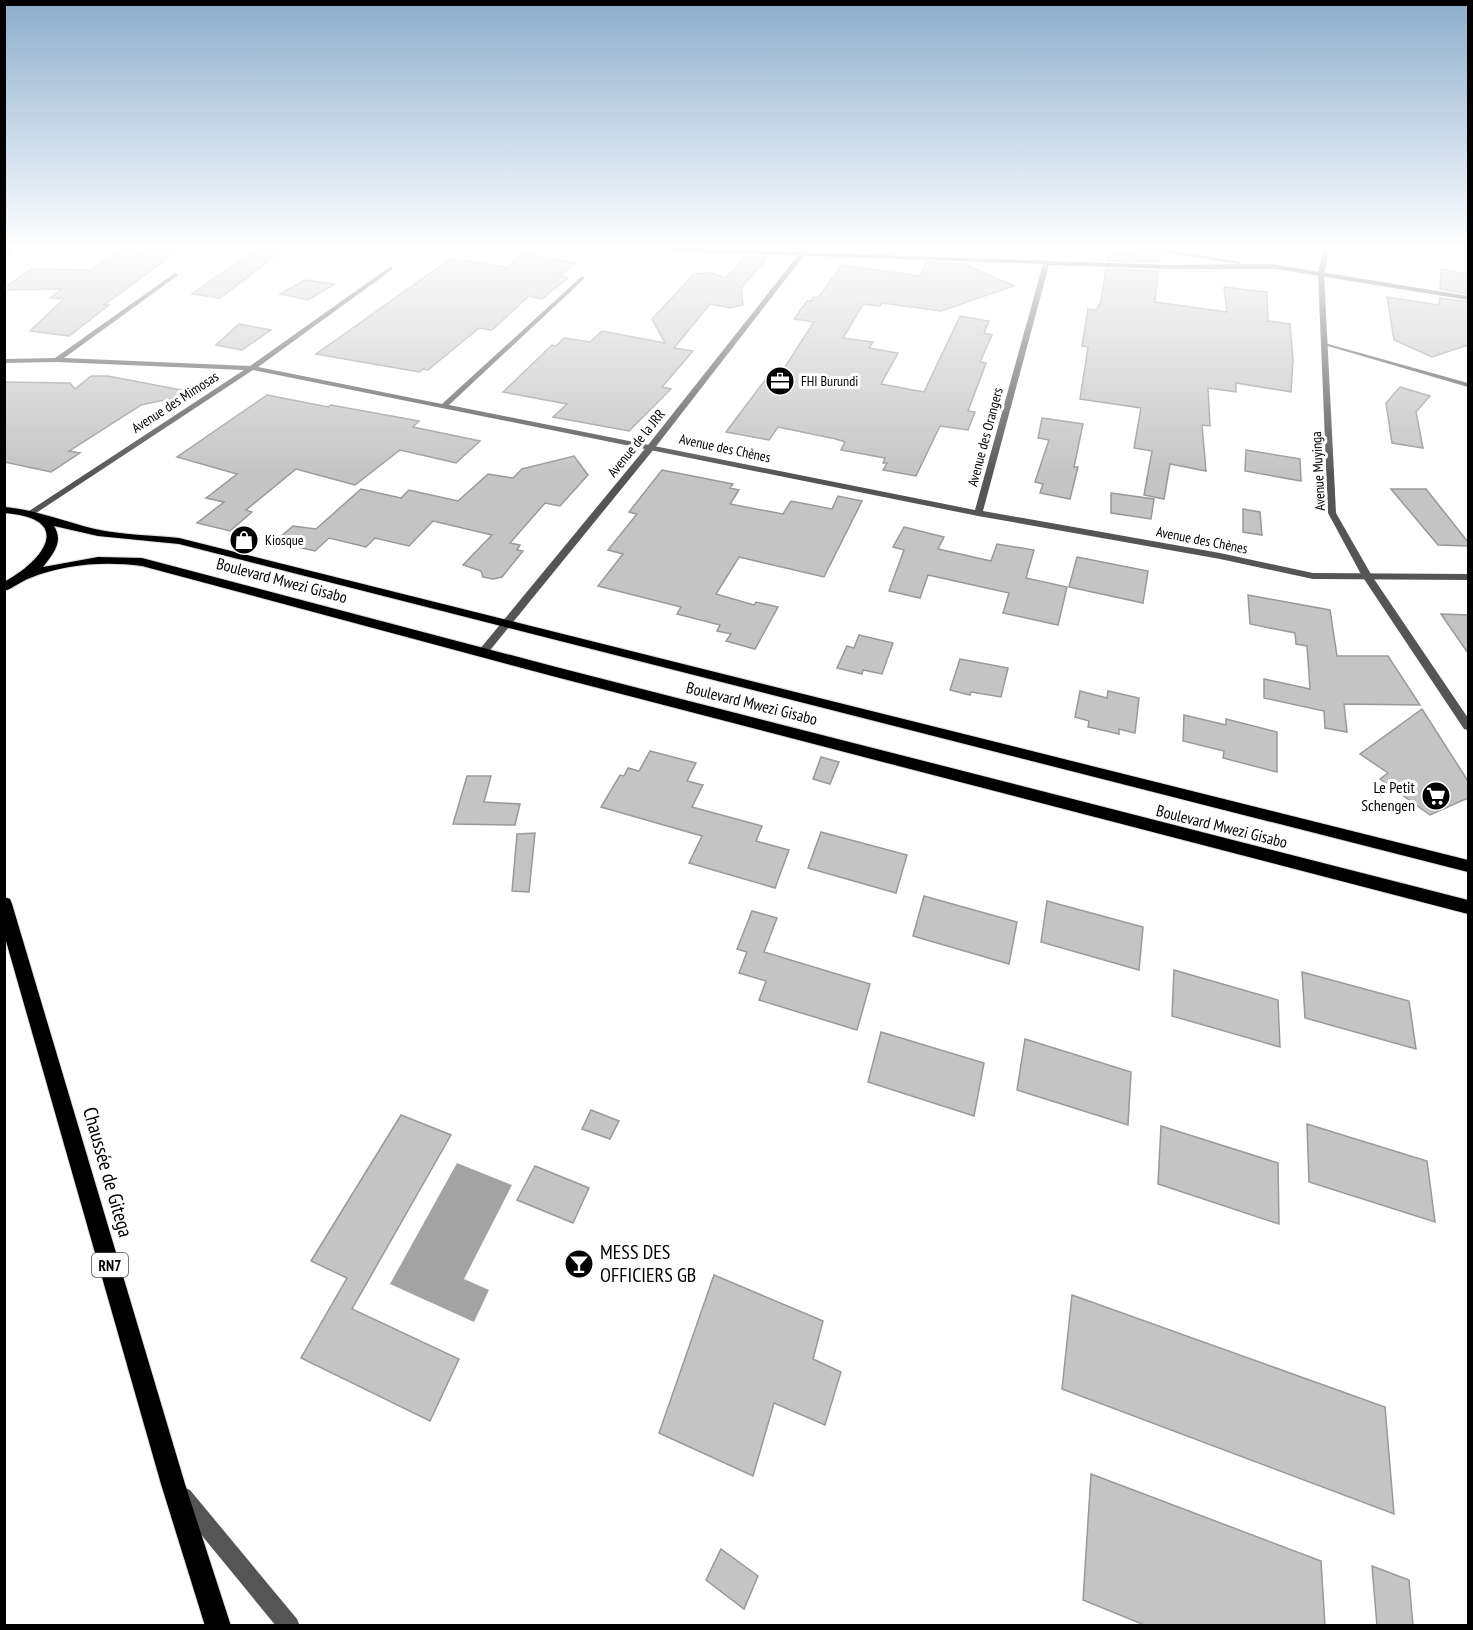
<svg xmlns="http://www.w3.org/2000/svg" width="1473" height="1630" font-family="'PT Sans Narrow',sans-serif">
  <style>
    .water { fill: #a3a3a3 }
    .building { fill: #c4c4c4; stroke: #999; stroke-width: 1.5 }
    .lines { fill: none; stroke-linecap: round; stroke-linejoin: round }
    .primary-casing { stroke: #dbdbdb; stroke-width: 2 }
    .minor { fill: #555; fill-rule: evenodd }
    .tertiary { fill: #555; fill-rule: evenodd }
    .primary { fill: #000; fill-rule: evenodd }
    .labels { text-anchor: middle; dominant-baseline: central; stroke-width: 6; stroke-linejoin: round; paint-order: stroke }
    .far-poi-label { font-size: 14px; fill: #000; stroke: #fff; text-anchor: start }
    .far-street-label { font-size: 14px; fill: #000; stroke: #fff }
    .shield { fill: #fff; stroke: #4c4c4c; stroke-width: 1.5 }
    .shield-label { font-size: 15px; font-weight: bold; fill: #000 }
    .street-label { font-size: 16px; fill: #000; stroke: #fff }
    .poi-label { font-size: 16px; fill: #000; stroke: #fff; text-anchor: end }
    .near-street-label { font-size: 20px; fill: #000; stroke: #fff }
    .near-poi-label { font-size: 20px; fill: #000; stroke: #fff; text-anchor: start }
  </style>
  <rect width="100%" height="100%" fill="#fff"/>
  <path class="water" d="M457,1163l55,22 -48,94 25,11 -15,32 -84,-38z"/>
  <g class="building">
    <path d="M152,248h30l-78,57h5l-40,31 -39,-5 34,-32 -14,-1 12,-9 -58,1v-2l27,-19 59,1 31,-21 26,2z"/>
    <path d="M257,248h29l-66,50 -28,-4z"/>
    <path d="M1132,248l28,6 -1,8 -52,-1 1,-11 24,3z"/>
    <path d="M524,254l52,9 -17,13 9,2 -26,21 -13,-3 -37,34 -13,-2 -51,42 -5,-1 -4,3 -103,-18 134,-95 57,8z"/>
    <path d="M746,256l22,1 -27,31 2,17 -12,3 -21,-4 -36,44 19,3 -31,36 9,2 -42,42 -76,-14 14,-13 -64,-12 49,-47 4,1 8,-8 26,4 12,-11 63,12 -13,-24 42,-45 17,-1 15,5z"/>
    <path d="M927,262l38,2 49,22 -73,25 -59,-8 -2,3 -17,-2 -20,34 30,4 -4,6 29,5 -17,31 43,8 36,-76 29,5 -5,12 8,2 -12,27 6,1 -18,48 7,1 -7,18 -28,-4 -24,50 -33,-6 4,-7h-4l2,-5 -44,-8 4,-8 -9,-3 -58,-12 -9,13 -43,-8 46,-61 9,2 33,-51 -20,-3 13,-18h4l3,-4 4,1 24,-33 78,11z"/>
    <path d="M1106,269l52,2 -3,31 72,10 -3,-25 43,5 1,29 22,3 3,36 -2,32 -55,-9v9l-28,-4 2,38 -8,-1 4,46 -36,-7 -6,35 -20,-4 8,-44 -18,-3 7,-40 -61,-9 8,-52 -6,-1 6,-37 9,1 1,-5 2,1z"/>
    <path d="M1441,269l27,5v20l-28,-5z"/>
    <path d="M305,280l30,4 -27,16 -28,-6z"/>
    <path d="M1387,297l52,8 1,-7 28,4v43l-36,12 -38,-17z"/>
    <path d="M239,324l32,6 -29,20 -26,-5z"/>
    <path d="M91,376h17l89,17 -56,12 -72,46 11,2 -29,19 -47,-10v-80l66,1 5,6z"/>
    <path d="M1400,387l30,9 -14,16 7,36 -31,-5 -6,-40z"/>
    <path d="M267,395l61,12 3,-2 88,16 -6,6 67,14 -24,22 -56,-13 -45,35 -59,-16 -50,41 6,2 -22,19 -33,-8 27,-21 -18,-4 31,-24 -60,-17z"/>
    <path d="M1042,418l41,6 -9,43h4l-8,32 -30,-6 3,-9 -8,-2 14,-42 -11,-2z"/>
    <path d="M1246,450l54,9 1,22 -56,-10z"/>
    <path d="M574,456l14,19 -28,31 -15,-3 -35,40 10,2 -3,5 6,1 -21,26 -9,2 -10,-2 -2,-6 -18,-6 29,-30 -59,-14 -24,25 -34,-8 -9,9 -37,-9 -14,13 -41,-9 19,-16 23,3 45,-40 40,9 8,-8 49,11 30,-27 25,4 9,-9z"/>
    <path d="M662,470l71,14 -3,4 9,2 -9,14 53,10 8,-13 41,8 6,-13 24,5 -38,76 -85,-20 -23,37 38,11 2,-3 22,5 -23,42 -29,-8 5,-7 -14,-3 3,-6 -43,-11 4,-7 -83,-21 25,-32 -15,-4 29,-36 -8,-2z"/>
    <path d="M1391,489h35l42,53v4l-30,-1z"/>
    <path d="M1111,493l43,6 -3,20 -40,-6z"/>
    <path d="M1243,509l17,3 2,23 -19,-3z"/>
    <path d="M904,527l40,10 -6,12 53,12 6,-17 37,6 -8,28 41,9 -9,38 -55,-12 6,-20 -81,-18 -8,23 -31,-7 15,-41 -11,-3z"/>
    <path d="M1077,557l71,14 -5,32 -74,-16z"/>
    <path d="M1248,595l82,15 7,46h51l32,49 -76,-1 3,28 -22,-4 -1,-17 -60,-13v-19l46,10 -3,-43 -11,-2 -1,-11 -45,-9z"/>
    <path d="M1441,614l27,1v38z"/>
    <path d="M859,635l34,8 -11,31 -19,-4 -1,4 -25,-6 10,-22 7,2z"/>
    <path d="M960,659l48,9 -7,29 -30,-5 -1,3 -20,-5z"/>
    <path d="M1080,691l27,7 1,-7 31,7 -4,35 -16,-4v5l-31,-7 1,-6 -14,-4z"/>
    <path d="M1422,709l46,72v17l-38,17 -50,-36 8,-6 -28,-19z"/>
    <path d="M1184,715l42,10v-6l51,13v40l-54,-14 1,-7 -41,-10z"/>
    <path d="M650,751l46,12 -9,18 16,4 -11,22 70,19 -6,15 33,9 -14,38 -86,-25 13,-27 -101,-29 19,-32 4,1 4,-8 11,3z"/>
    <path d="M821,757l18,5 -9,22 -17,-5z"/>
    <path d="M467,776h24l-7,26 36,2 -5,21 -62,-1z"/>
    <path d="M821,832l86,23 -11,38 -88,-25z"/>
    <path d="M535,833l-6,59 -17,-1 5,-57z"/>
    <path d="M924,896l93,26 -8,42 -96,-28z"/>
    <path d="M1047,901l96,26 -4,43 -98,-28z"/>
    <path d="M752,911l25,7 -13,34 106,32 -13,46 -98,-30 7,-19 -27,-8 8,-21 -10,-3z"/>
    <path d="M1174,970l104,30 2,47 -108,-31z"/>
    <path d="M1302,972l107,29 7,48 -111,-31z"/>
    <path d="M881,1032l103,31 -10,53 -106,-34z"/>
    <path d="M1025,1039l106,33 -3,53 -111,-35z"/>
    <path d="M591,1110l28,11 -9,18 -28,-10z"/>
    <path d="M401,1115l50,20 -99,174 107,50 -29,62 -129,-63 46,-80 -36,-17z"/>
    <path d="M1307,1124l120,37 8,61 -126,-40z"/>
    <path d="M1161,1126l117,37 1,61 -121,-40z"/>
    <path d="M535,1166l54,22 -16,35 -56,-23z"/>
    <path d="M714,1275l109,46 -10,38 28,13 -16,53 -51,-22 -21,73 -94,-43z"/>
    <path d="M1072,1295l313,112 9,107 -332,-125z"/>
    <path d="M1091,1474l230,87 4,65h-178l-64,-26z"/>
    <path d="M721,1549l37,27 -14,33 -38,-29z"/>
    <path d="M1372,1566l37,14 4,46h-36z"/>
  </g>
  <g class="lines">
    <g class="primary-casing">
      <g id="primary">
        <path d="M4,507c30,2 61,15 91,22 27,6 57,6 84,9l1289,322v12l-1289,-328 -81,-8 -44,-10c10,16 -1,28 -11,41l55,-10 44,1 414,109 912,233v14l-912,-237 -414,-111c-37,-5 -78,-2 -112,12 -9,3 -16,10 -26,13v-9c42,-23 70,-64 0,-69z"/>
        <path d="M4,897l6,2 2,5 173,580 46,142h-26l-44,-142 -157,-550z"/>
      </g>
    </g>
    <g class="minor">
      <path d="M635,248h47l487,17 102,-1 197,32v4l-191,-31h-108l-120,-4 -66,246 237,42 93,20 155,1v6l-155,-1 -93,-20 -242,-43 -725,-146 -220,145 -7,-2 218,-143 -187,-8 -53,1v-4l51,-1 120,-85 3,2 -1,1 -113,82 186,8 141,-100 2,3 -135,98 184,37 140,-128 2,1v2l-135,126 526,105 68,-246 -405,-14z"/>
      <path d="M1137,248h14l91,14 -3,2z"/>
      <path d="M9,250l3,2 -8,5v-5z"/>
      <path d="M1321,342l147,41v4l-147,-43z"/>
      <path d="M183,1487l7,3 107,129 3,7h-24l-100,-122 -3,-7 3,-7z"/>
    </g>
    <g class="tertiary">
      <path d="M804,248h6l-156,201 -167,205h-8l-1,-2 1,-2 169,-205z"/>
      <path d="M1324,248h6l-6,25 12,240 36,63 96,142v12l-4,-1 -102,-153 -34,-63 -10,-240z"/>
    </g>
    <use href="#primary" class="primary"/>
  </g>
  <linearGradient id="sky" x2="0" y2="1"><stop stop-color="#8cadcc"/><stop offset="0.52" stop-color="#fff"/><stop offset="1" stop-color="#fff" stop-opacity="0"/></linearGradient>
  <rect width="1473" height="476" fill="url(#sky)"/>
  <defs>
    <g id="office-disc" transform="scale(1.5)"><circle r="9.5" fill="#000" stroke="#fff"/><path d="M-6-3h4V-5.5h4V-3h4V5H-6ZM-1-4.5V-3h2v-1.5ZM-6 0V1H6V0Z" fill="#fff"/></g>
    <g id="shop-disc" transform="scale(1.5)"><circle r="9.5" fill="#000" stroke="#fff"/><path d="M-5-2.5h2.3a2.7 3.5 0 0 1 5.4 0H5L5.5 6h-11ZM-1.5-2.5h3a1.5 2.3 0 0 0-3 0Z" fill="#fff"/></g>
    <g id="supermarket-disc" transform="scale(1.5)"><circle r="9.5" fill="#000" stroke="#fff"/><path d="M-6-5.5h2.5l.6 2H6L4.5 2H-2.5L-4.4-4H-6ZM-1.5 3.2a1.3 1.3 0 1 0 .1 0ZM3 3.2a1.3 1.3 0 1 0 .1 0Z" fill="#fff"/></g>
    <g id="bar-disc" transform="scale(1.5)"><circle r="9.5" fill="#000" stroke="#fff"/><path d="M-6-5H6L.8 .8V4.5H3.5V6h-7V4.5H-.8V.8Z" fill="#fff"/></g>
  </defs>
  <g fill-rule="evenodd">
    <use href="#office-disc" x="780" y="381"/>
    <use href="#shop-disc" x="244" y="540"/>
    <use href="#supermarket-disc" x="1436" y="796"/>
    <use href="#bar-disc" x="579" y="1264"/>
  </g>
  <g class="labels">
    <g class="far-poi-label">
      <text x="801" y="381">FHI Burundi</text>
      <text x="265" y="540">Kiosque</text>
    </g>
    <g class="far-street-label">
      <text transform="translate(175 402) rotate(-33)">Avenue des Mimosas</text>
      <text transform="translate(985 437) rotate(-75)">Avenue des Orangers</text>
      <text transform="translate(636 443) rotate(-51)">Avenue de la JRR</text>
      <text transform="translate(725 448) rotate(12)">Avenue des Chènes</text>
      <text transform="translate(1318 471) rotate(-93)">Avenue Muyinga</text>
      <text transform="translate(1202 540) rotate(11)">Avenue des Chènes</text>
    </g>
    <rect class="shield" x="92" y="1253" width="36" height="24" rx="4.5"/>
    <g class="shield-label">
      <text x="110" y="1265">RN7</text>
    </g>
    <g class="street-label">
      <text transform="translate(282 580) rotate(15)">Boulevard Mwezi Gisabo</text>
      <text transform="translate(752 703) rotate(14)">Boulevard Mwezi Gisabo</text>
      <text transform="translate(1222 826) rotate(14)">Boulevard Mwezi Gisabo</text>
    </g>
    <g class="poi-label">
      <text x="1415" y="787">Le Petit<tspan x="1415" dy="18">Schengen</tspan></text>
    </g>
    <g class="near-street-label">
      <text transform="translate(108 1172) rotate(74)">Chaussée de Gitega</text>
    </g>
    <g class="near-poi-label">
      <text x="600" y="1252">MESS DES<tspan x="600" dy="23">OFFICIERS GB</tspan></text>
    </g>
  </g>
  <rect width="1473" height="1630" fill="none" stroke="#000000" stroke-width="12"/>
</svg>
